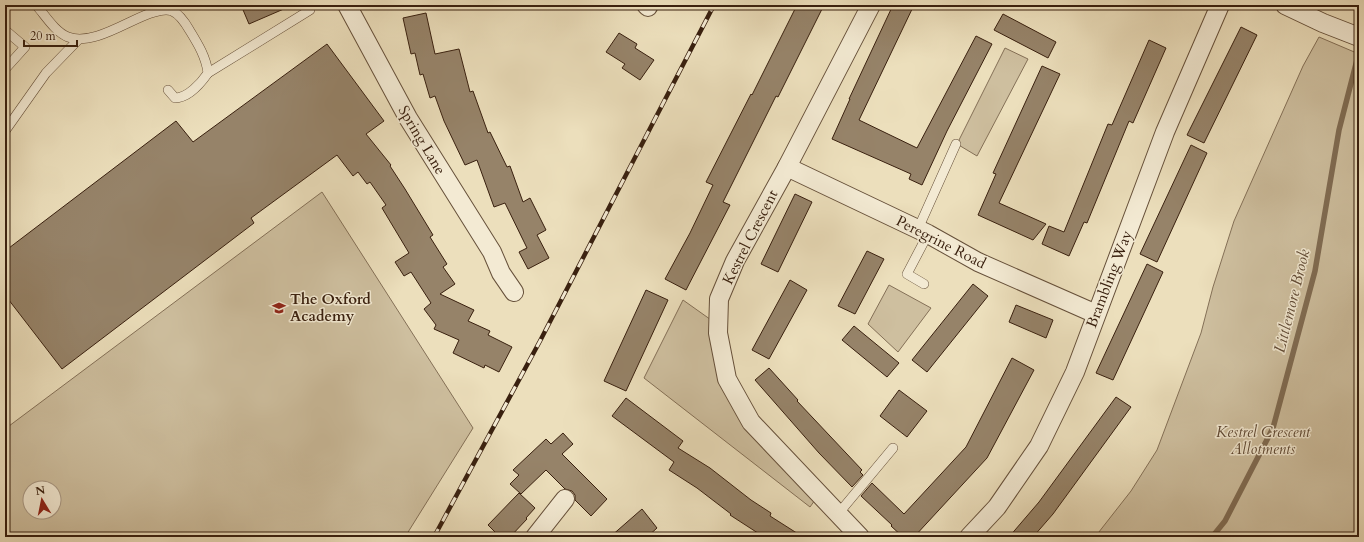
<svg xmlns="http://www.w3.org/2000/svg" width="1364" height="542" font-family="Cardo,serif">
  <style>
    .green { fill: #cebf9f; stroke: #847057; fill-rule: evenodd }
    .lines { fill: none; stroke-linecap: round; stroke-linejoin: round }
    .stream { stroke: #806c53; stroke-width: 5.5 }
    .building { fill: #968369; stroke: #39200f }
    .lane-casing { stroke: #66503a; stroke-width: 10 }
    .street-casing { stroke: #66503a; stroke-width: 20 }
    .lane { stroke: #f3ead3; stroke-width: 9 }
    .street { stroke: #f3ead3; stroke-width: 18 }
    .rail-casing { stroke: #39200f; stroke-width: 4.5 }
    .rail { stroke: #f3ead3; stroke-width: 3; stroke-dasharray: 9; stroke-linecap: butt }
    .labels { text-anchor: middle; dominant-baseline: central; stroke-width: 3; stroke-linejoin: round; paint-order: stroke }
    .street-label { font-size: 15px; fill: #39200f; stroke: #f3ead3 }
    .poi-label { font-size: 15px; font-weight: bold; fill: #39200f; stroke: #f3ead3; text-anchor: start }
    .park-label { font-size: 15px; font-style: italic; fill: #5e4833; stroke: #f3ead3 }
    .water-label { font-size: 16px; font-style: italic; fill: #624c37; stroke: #f3ead3 }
  </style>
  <rect width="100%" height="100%" fill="#ecdfbc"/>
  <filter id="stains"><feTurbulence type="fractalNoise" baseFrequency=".005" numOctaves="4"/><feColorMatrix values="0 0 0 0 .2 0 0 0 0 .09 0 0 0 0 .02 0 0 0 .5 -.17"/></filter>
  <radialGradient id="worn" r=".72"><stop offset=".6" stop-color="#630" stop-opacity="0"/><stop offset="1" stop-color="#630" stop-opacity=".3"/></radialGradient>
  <g class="green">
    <path d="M1319,37l40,17v483h-264l36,-46 26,-41 44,-117 12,-46 21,-66 69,-155z"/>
    <path d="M1005,48l23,11 -51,97 -20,-12z"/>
    <path d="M322,192l151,236 -68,109h-400v-108zM30,488h24v24h-24z"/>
    <path d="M889,285l42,23 -33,44 -30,-28z"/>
    <path d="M683,300l31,22 11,58 95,113 -10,14 -166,-129z"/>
  </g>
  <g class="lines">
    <path class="stream" d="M1212,537l13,-16 48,-93 42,-157 24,-141 19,-74"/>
  </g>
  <g class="building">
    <path d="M241,5h52l-44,19z"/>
    <path d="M797,5h27l-46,92 -2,-1 -53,106 7,3 -44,85 -21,-11 25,-46 23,-48 -7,-3 45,-88 1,1z"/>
    <path d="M893,5h21l-55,115 58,28 59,-112 16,8 -45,87 -25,54 -13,-6 2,-5 -79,-35 18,-40h-1z"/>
    <path d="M426,13l9,41 24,-5 11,43 3,-1 15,42 2,-1 17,35 3,-1 13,36 7,-4 16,32 -9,5 12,23 -21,11 -9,-17 8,-4 -22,-45 -11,4 -17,-47 -12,5 -21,-44 -9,-25 -5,2 -7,-24 -3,1 -5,-22 -4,1 -8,-36z"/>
    <path d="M1003,14l53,28 -8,16 -54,-28z"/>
    <path d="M1241,27l16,8 -53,108 -17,-8z"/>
    <path d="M619,33l18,11 -2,4 19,12 -14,20 -18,-12 3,-4 -19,-12z"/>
    <path d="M1149,40l17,8 -33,75 -4,-2 -42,102 -3,-1 -15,34 -27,-12 7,-18 15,6 44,-108 4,1z"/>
    <path d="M327,44l57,77 -18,13 25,31 -1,1 15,23 28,46 -3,2 17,27 -4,3 12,17 -15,10 34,16 -6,11 22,10 -2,4 24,12 -13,25 -14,-7 -1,3 -31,-15 6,-13 -25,-11 2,-4 -12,-16 7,-6 -20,-31 -7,4 -9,-14 14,-9 -27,-45 4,-3 -16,-23 -3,2 -9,-12 -5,4 -16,-21 -86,63 3,5 -192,146 -57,-74v-44l171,-130 17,21z"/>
    <path d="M1042,66l18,8 -61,129 47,21 -13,16 -55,-25 18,-41 -3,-1z"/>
    <path d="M1191,145l16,8 -50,109 -17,-8z"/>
    <path d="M795,194l17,8 -34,70 -17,-8z"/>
    <path d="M867,251l17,8 -29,55 -17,-8z"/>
    <path d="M1147,264l16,8 -50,108 -17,-7z"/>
    <path d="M790,280l17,10 -38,69 -17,-9z"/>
    <path d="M973,284l15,12 -61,76 -15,-12z"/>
    <path d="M646,290l22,10 -42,91 -22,-10z"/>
    <path d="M1016,305l37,15 -7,18 -37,-16z"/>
    <path d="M854,326l45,37 -12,14 -45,-37z"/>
    <path d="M1012,358l22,12 -47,88 -73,79h-11l-12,-11 1,-1 -31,-29 11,-13 32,31 62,-67z"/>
    <path d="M769,368l29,32 -1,1 65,69 -2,2 3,3 -11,12 -33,-34 -64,-73z"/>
    <path d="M899,390l28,21 -20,26 -27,-21z"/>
    <path d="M1116,397l15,10 -78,107 -20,23h-24l30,-35z"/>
    <path d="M626,398l57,43 -5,7 32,20 41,32 20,13 -1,3 33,21h-39l-34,-22 1,-1 -34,-26 -28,-18 5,-8 -62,-46z"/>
    <path d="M563,433l10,11 -11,10 45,45 -16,17 -16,-16v-5l-3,-4 -7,-2 -19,-19 -25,24 -11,-10 9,-9 -6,-5 33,-31 5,5z"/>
    <path d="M519,493l16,15 -9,10 1,1 -17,18h-10l-12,-12z"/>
    <path d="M642,509l15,19 -10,9h-37z"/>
  </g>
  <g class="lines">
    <g class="lane-casing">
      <g id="lane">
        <path d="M36,5c9,10 19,27 32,32 25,9 59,-16 83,-24 7,-2 14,-5 21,-2 8,3 14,13 18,20 8,13 16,26 18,42 -7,10 -20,25 -33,25l-7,-8"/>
        <path d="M5,30l20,17 -18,20"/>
        <path d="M208,73l102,-63"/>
        <path d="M5,131l41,-58 32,-33"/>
        <path d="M918,229l38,-85"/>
        <path d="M924,284l-17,-10 21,-40"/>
        <path d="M838,514l55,-66"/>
      </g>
    </g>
    <g class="street-casing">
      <g id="street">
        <path d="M347,5l61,113 84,134 9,21 13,19"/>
        <path d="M646,5l2,2"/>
        <path d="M1285,5l38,18 36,14"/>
        <path d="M787,167l141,67 50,28 118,52"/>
        <path d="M535,537l30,-38"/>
        <path d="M860,537l-109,-115 -24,-43 -9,-46 1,-34 16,-38 52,-94 84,-162"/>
        <path d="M969,537l28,-30 42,-61 36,-74 90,-240 55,-127"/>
      </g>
    </g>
    <use href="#lane" class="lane"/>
    <use href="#street" class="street"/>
    <g class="rail-casing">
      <path id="rail" d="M434,537l106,-196 174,-336"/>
    </g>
    <use href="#rail" class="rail"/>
  </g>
  <defs>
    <g id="school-bare" transform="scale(1.08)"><path d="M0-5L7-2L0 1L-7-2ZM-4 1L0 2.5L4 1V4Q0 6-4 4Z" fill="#8f2418" stroke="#f3ead3" stroke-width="2.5" paint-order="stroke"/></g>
  </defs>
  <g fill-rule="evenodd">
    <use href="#school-bare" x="279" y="308"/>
  </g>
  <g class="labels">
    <g class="street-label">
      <text transform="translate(422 140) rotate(59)">Spring Lane</text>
      <text transform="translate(750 237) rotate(-63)">Kestrel Crescent</text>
      <text transform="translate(941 242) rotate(27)">Peregrine Road</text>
      <text transform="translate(1109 279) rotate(-69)">Brambling Way</text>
    </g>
    <g class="poi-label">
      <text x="290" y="299">The Oxford<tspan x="290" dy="17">Academy</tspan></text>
    </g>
    <g class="park-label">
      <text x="1263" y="432">Kestrel Crescent<tspan x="1263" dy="17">Allotments</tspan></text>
    </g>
    <g class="water-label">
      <text transform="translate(1292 301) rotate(-76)">Littlemore Brook</text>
    </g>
  </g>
  <rect width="1364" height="542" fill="none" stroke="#ecdfbc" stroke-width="20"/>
  <rect x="6" y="6" width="1352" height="530" fill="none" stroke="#39200f" stroke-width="2"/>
  <rect x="10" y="10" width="1344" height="522" fill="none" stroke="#39200f"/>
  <g transform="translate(42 500) rotate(350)"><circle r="19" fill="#f3ead3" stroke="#a99985"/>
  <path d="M0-3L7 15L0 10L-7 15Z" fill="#8f2418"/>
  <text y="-6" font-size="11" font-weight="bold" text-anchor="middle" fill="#39200f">N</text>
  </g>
  <path d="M24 40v6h53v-6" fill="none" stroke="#39200f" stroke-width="2"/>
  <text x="30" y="40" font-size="12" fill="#39200f" stroke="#f3ead3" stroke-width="3" paint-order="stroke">20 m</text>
  <rect width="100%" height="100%" filter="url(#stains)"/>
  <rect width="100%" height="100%" fill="url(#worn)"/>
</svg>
